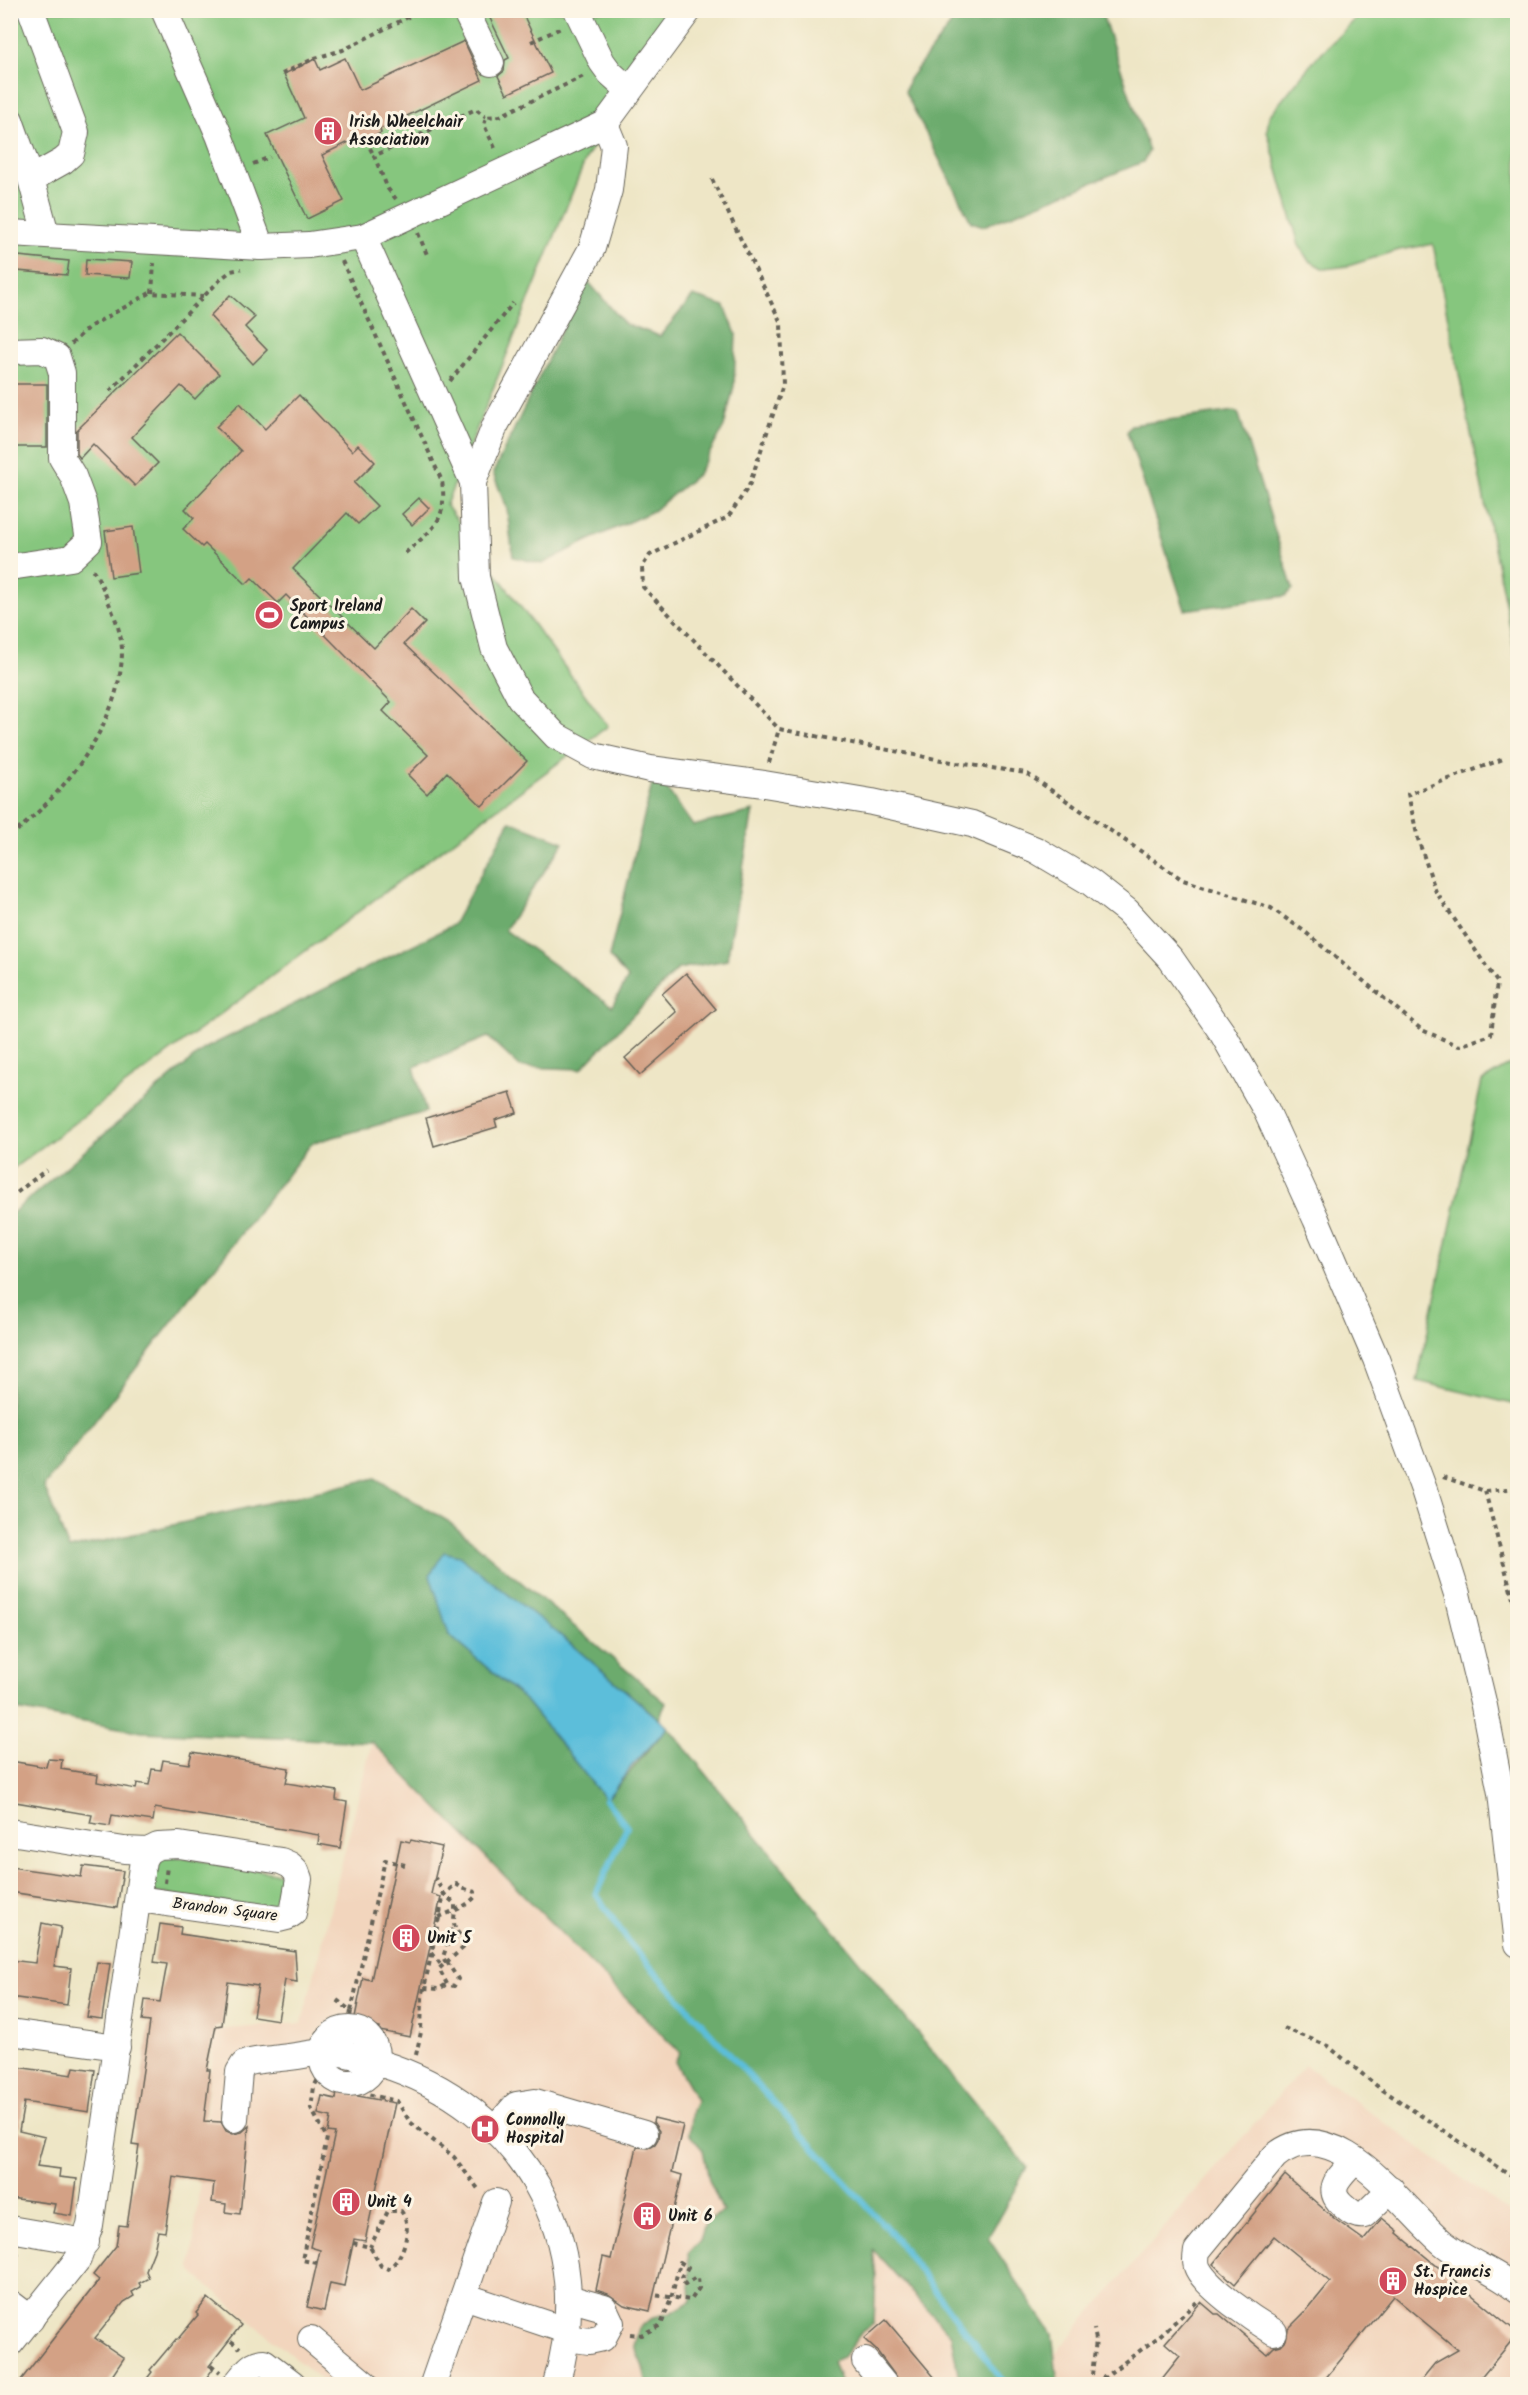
<svg xmlns="http://www.w3.org/2000/svg" width="1528" height="2395" font-family="Kalam,sans-serif">
  <style>
    .built { fill: #f2d5bd }
    .green { fill: #86c67e; stroke: #51714d; stroke-width: 1.5 }
    .forest { fill: #6cab6d; stroke: #446444; stroke-width: 1.5 }
    .water { fill: #5bbeda; stroke: #3c6d7b; stroke-width: 1.5 }
    .lines { fill: none; stroke-linecap: round; stroke-linejoin: round }
    .stream { stroke: #5bbeda; stroke-width: 6 }
    .building { fill: #d3a185 }
    .minor-casing { stroke: #666358; stroke-width: 28 }
    .path { stroke: #666358; stroke-width: 4; stroke-dasharray: 4.5 4.5; stroke-linecap: butt }
    .minor { stroke: #fff; stroke-width: 26 }
    .labels { text-anchor: middle; dominant-baseline: central; stroke-width: 6; stroke-linejoin: round; paint-order: stroke }
    .poi-label { font-size: 16px; font-weight: bold; fill: #1c1c1c; stroke: #fcf5e5; text-anchor: start }
    .street-label { font-size: 16px; fill: #1c1c1c; stroke: #fcf5e5 }
  </style>
  <rect width="100%" height="100%" fill="#fcf5e5"/>
  <filter id="ink" filterUnits="userSpaceOnUse"><feTurbulence type="fractalNoise" baseFrequency=".0167" numOctaves="2"/><feDisplacementMap in="SourceGraphic" scale="12" xChannelSelector="R" yChannelSelector="G"/><feConvolveMatrix kernelMatrix="1 2 1 2 8 2 1 2 1" color-interpolation-filters="sRGB"/></filter>
  <filter id="wash" filterUnits="userSpaceOnUse"><feTurbulence type="fractalNoise" baseFrequency=".008" numOctaves="4" result="noise"/><feDisplacementMap in="SourceGraphic" scale="24" xChannelSelector="R" yChannelSelector="G"/><feGaussianBlur stdDeviation="1.35" result="paint"/><feColorMatrix in="noise" values="0 0 0 0 0 0 0 0 0 0 0 0 0 0 0 0 0 1.4 0 .05"/><feComposite in="paint" operator="in"/></filter>
  <g filter="url(#wash)">
    <rect width="100%" height="100%" fill="#eee6c6"/>
    <g class="built">
      <path d="M372,1742l131,99 493,543h-670l-133,-111 -2,-5 24,-238 87,-7z"/>
      <path d="M1305,2065l212,153v166h-488z"/>
    </g>
    <g class="green">
      <path d="M11,11h681l-24,28 -81,117 -141,349 162,221 -597,444z"/>
      <path d="M1364,11h153v652l-84,-419 -34,6 -51,16 -24,3 -16,-9 -9,-15 -32,-114 2,-15 47,-58z"/>
      <path d="M1517,1060v345l-100,-24 65,-300z"/>
      <path d="M160,1854l128,21 -7,35 -125,-17c-12,-15 -5,-24 4,-39z"/>
    </g>
    <g class="forest">
      <path d="M961,11h140l48,140 -6,11 -159,64 -13,-4 -66,-130 4,-13z"/>
      <path d="M586,279l39,45 35,12 33,-40 32,10 11,28 -2,52 -10,41 -26,47 -45,37 -68,31 -43,22 -29,-7 -6,-48 -14,-36z"/>
      <path d="M1235,411l4,4 54,174 -8,7 -100,14 -58,-178 4,-7z"/>
      <path d="M655,772l38,54 60,-15 -26,149 -49,9 -97,100 -61,-2 -32,-30 -74,30 12,45 -114,31 -268,343 25,63 306,-71 73,43 218,182 -7,16 -99,-84h-111l75,64 82,101 62,-73 359,440 -39,71 64,96 6,50h-98l-9,-49 -78,-85 3,26 -2,48 -13,9 -18,24 -10,4 8,23h-194l-4,-17 -9,-21 5,-18 15,-11 17,-4 20,-12 -3,-48 12,-13 6,-19 17,-9 -14,-32 -6,-30 -14,-16 3,-24 5,-10 -22,-38 5,-9 -308,-311 -230,-10 -131,-23 -1,-494 194,-166 249,-124 57,-104 54,21 -59,88 107,76 16,-28 -19,-21z"/>
    </g>
    <path class="water" d="M444,1552l15,4 101,79 108,92 -37,40 -25,33 -82,-101 -75,-64 -19,-60z"/>
    <g class="lines">
      <path class="stream" d="M606,1800l21,27 -31,67 34,50 262,290 113,150"/>
    </g>
    <g id="blocks">
      <g class="building">
        <path d="M486,10h35l30,63 -44,21 -9,-18 6,-5 1,-11 4,-2z"/>
        <path d="M464,41l18,39 -102,49 1,4 -27,13 -3,-5 -29,14 22,46 -37,18 -40,-84 37,-17 -20,-44 31,-15 5,11 25,-12 15,32z"/>
        <path d="M18,256l51,5 -2,14 -50,-4z"/>
        <path d="M86,259l46,3 -2,16 -45,-3z"/>
        <path d="M230,295l25,22 -10,10 22,23 -14,14 -43,-48z"/>
        <path d="M177,332l42,42 -24,25 -14,-13 -49,51 26,26 -23,23 -42,-42 -13,14 -3,-4v-24z"/>
        <rect x="10" y="384" width="37" height="63"/>
        <path d="M299,395l53,56 6,-6 17,17 -21,21 23,23 -19,18 -11,-11 -54,56 81,79 37,-39 14,14 -21,21 123,117 -45,45 -35,-34 -20,22 -19,-19 20,-20 -45,-44 8,-9 -105,-107 -8,8 -26,-25 -6,6 -41,-40 -3,3 -19,-18 11,-11 -9,-9 56,-58 -25,-24 24,-24 25,26z"/>
        <path d="M419,498l10,10 -17,17 -10,-11z"/>
        <path d="M133,527l6,46 -28,4 -6,-46z"/>
        <path d="M686,973l30,36 -76,66 -15,-17 52,-46 -15,-18z"/>
        <path d="M510,1092l7,21 -22,7 2,7 -63,19 -8,-28z"/>
        <path d="M192,1752l97,16 -3,15 51,8 -1,9 11,2 -7,46 -22,-4 1,-9 -164,-27 -2,13 -41,-6 -2,11 -20,-3 2,-8 -82,-14v-40l36,6 2,-8 14,1 -1,9 37,6 -1,7 39,7 1,-6 12,2 3,-16 9,1 2,-10 26,4z"/>
        <path d="M401,1840l9,2 1,-2 31,7 -11,47 10,3 -31,140 -30,-6v-3l-26,-6 9,-44 8,2z"/>
        <path d="M83,1866l40,5 -6,37 -107,-16v-25l71,10z"/>
        <path d="M42,1923l19,4 -7,39 17,2 -4,37 -57,-8v-37l25,3z"/>
        <path d="M160,1924l21,3 -1,7 115,17 2,31 -12,-2 -7,40 -25,-4 5,-30 -30,-4 -6,43 -6,1 -9,44h3l-6,51 17,1 5,9 7,3 9,-2 7,-6 -9,88 -15,-2 1,-8 -14,-2 2,-19 -41,-6 -8,55 -7,-1 -4,20 -8,20 3,7 -10,5 2,4 -9,5 2,4 -10,6 -29,36 29,20 -18,27h-89l82,-105 -6,-5 23,-29 3,-21 8,1 12,-80 -7,-1 18,-123 -8,-1 3,-21 15,2 7,-38 -13,-2z"/>
        <path d="M97,1962l13,2 -8,55 -15,-2z"/>
        <path d="M10,2066l62,9 2,-8 21,3 -6,42 -65,-10 -5,29 26,6 -8,29 23,3 -1,8 18,2 -5,37 -19,-3 2,-9 -45,-6z"/>
        <path d="M337,2092l58,11 -30,138 -11,-2 -10,47 -14,-3 -6,28 -17,-4 13,-57 -10,-3 25,-114 -7,-1 3,-15 -13,-3 4,-18 14,3z"/>
        <path d="M654,2118l29,7 -11,47 10,3 -32,136 -26,-6 -16,-11 -12,-4 7,-33 8,2 26,-112 11,1 7,-4 3,-5 1,-8 -6,-9z"/>
        <path d="M1285,2175l51,45 28,20 18,-22 16,13 -1,2 121,100 -43,52h-58l18,-22 23,-13 -65,-54 -73,89h-163l23,-29 -15,-13 36,-41 14,12h4l48,40 7,-7 7,-2 5,-5 2,-11 19,-19 23,-28 -56,-46 -39,48 -22,-20z"/>
        <path d="M208,2298l33,27 -32,41 4,3 -12,16h-59l10,-13 -2,-2 26,-31 1,1 21,-25 -2,-2z"/>
        <path d="M886,2320l55,65h-39l-25,-34 -13,-12z"/>
      </g>
    </g>
  </g>
  <g filter="url(#ink)">
    <use href="#blocks" fill-opacity="0" stroke="#666358" stroke-width="1.5"/>
    <g class="lines">
      <g class="minor-casing">
        <g id="minor">
          <path d="M164,10l55,125 42,112"/>
          <path d="M465,10l26,53"/>
          <path d="M577,10l25,52 8,11 19,17"/>
          <path d="M10,120l21,59 15,55"/>
          <path d="M605,124l9,22 -5,44 -17,58 -97,178 -22,56 3,95 18,71 26,50 36,38 37,20 57,13 114,15 108,18 100,22 64,26 54,32 37,29 44,48 52,75 43,76 50,109 60,140 48,131 33,104 27,112 17,87 17,151"/>
          <path d="M31,179l32,-18 8,-7 5,-22 -45,-122"/>
          <path d="M10,233l251,14 48,-2 54,-8 242,-113 84,-114"/>
          <path d="M363,237l110,245"/>
          <path d="M10,351l32,-1 15,7 5,16v85l11,18 10,27 6,38 -18,17 -61,9"/>
          <path d="M10,1832l114,18 24,1 10,-5 21,-1 102,16 9,4 6,6 3,8 -6,34 -6,4 -8,2 -141,-20"/>
          <circle cx="349" cy="2056" r="27"/>
          <path d="M10,2032l107,15"/>
          <path d="M235,2119l4,-47 5,-8c11,-5 24,-4 36,-6 14,-1 27,-4 41,-6 18,-2 41,6 58,11 142,43 221,177 177,321"/>
          <path d="M495,2129l21,-24 19,-3 109,32"/>
          <path d="M1355,2160c-15,18 -33,29 -9,48 6,5 10,8 18,7l27,-26"/>
          <path d="M10,2229l76,13"/>
          <path d="M464,2296l104,35"/>
          <path d="M10,2303l21,16"/>
          <path d="M1274,2332c-20,-12 -66,-43 -76,-63 -3,-6 -2,-12 -1,-18l78,-95c61,-49 128,54 168,87 23,19 53,28 75,47"/>
          <path d="M567,2338l22,3 14,-3 8,-15 -7,-15 -36,-10"/>
          <path d="M311,2339l54,45"/>
          <path d="M10,2344l68,-85 12,-33 53,-366 5,-9"/>
          <path d="M865,2361l19,23"/>
          <path d="M236,2384c8,-9 15,-22 28,-22l29,22"/>
          <path d="M433,2384l63,-182"/>
        </g>
      </g>
      <g class="path">
        <path d="M531,42l32,-15"/>
        <path d="M282,74l33,-16 28,-8 79,-40"/>
        <path d="M366,140l8,16"/>
        <path d="M495,148l-11,-23 2,-8 14,-1 86,-41"/>
        <path d="M253,164l17,-7"/>
        <path d="M712,179l69,144 2,62 -34,101 -21,31 -78,38 -8,12 1,20 136,142 178,34 69,10 157,107 88,28 33,23 118,99 37,16 32,-11 6,-53 -61,-90 -18,-53 -10,-45 98,-36"/>
        <path d="M396,199l-8,-10 -14,-33 102,-47 10,8"/>
        <path d="M418,233l10,24"/>
        <path d="M342,261l100,220c6,42 -10,48 -39,74"/>
        <path d="M152,293l2,-30"/>
        <path d="M71,344l18,-17 61,-34 53,3"/>
        <path d="M450,381l63,-78"/>
        <path d="M110,391l112,-113 9,-7 10,-2"/>
        <path d="M769,763l10,-34"/>
        <path d="M10,836c54,-41 113,-116 112,-187 -1,-17 -7,-32 -14,-48 -4,-11 -9,-23 -16,-32"/>
        <path d="M10,1198l36,-28"/>
        <path d="M1443,1477l42,14 33,-3"/>
        <path d="M1485,1491l33,127"/>
        <path d="M165,1883l2,-17"/>
        <path d="M439,1917c12,-5 27,-10 36,-20v-5l-13,-4 -6,-4 -12,10 11,10v7c-3,19 1,17 9,31l-1,6 -22,19 -2,2 8,15 7,2 4,-7 -11,-17"/>
        <path d="M434,1939h9l11,-11"/>
        <path d="M432,1953l10,13"/>
        <path d="M446,1963l-3,-6 4,-12 13,-10"/>
        <path d="M424,1988l15,1 8,-5"/>
        <path d="M337,2000l14,11 -3,18"/>
        <path d="M351,2011l34,-151 20,5"/>
        <path d="M1284,2028l44,18 49,40 141,95"/>
        <path d="M416,2055l5,-23 1,-34 22,-104 -9,-16"/>
        <path d="M357,2082l10,12 30,7 13,21 44,35 25,33"/>
        <path d="M353,2243l17,4 11,19 7,3c15,-10 26,-42 13,-58h-13l-18,36"/>
        <path d="M317,2263l-15,-3 25,-122 -16,-30 3,-21 6,-12"/>
        <path d="M12,2272l6,-19"/>
        <path d="M630,2334l11,1 20,-10 10,-26 9,-37 8,5 -6,10 1,5 2,2 11,-7 2,1 1,10 -8,12 -37,-5"/>
        <path d="M231,2341l9,7"/>
        <path d="M211,2365l9,7"/>
        <path d="M1091,2384l5,-44 -2,-11"/>
        <path d="M1095,2384l62,-46 40,-36"/>
      </g>
      <use href="#minor" class="minor"/>
    </g>
  </g>
  <defs>
    <g id="building-disc" transform="scale(1.5)"><circle r="9.5" fill="#d1495b" stroke="#fcf5e5"/><path d="M-4-6H4V6H1V3H-1V6H-4ZM-2.5-4.3h1.7v1.8h-1.7ZM.8-4.3h1.7v1.8H.8ZM-2.5-1h1.7V.8h-1.7ZM.8-1h1.7V.8H.8Z" fill="#fff"/></g>
    <g id="stadium-disc" transform="scale(1.5)"><circle r="9.5" fill="#d1495b" stroke="#fcf5e5"/><path d="M0-5a6.5 5 0 1 0 0 10a6.5 5 0 1 0 0-10ZM-3.5-1.8h7v3.6h-7Z" fill="#fff"/></g>
    <g id="hospital-disc" transform="scale(1.5)"><circle r="9.5" fill="#d1495b" stroke="#fcf5e5"/><path d="M-5-5h3v3.5h4V-5h3V5h-3V1.5h-4V5h-3Z" fill="#fff"/></g>
  </defs>
  <g fill-rule="evenodd">
    <use href="#building-disc" x="328" y="131"/>
    <use href="#stadium-disc" x="269" y="615"/>
    <use href="#building-disc" x="406" y="1938"/>
    <use href="#hospital-disc" x="485" y="2129"/>
    <use href="#building-disc" x="346" y="2202"/>
    <use href="#building-disc" x="647" y="2216"/>
    <use href="#building-disc" x="1393" y="2281"/>
  </g>
  <g class="labels">
    <g class="poi-label">
      <text x="349" y="122">Irish Wheelchair<tspan x="349" dy="18">Association</tspan></text>
      <text x="290" y="606">Sport Ireland<tspan x="290" dy="18">Campus</tspan></text>
      <text x="427" y="1938">Unit 5</text>
      <text x="506" y="2120">Connolly<tspan x="506" dy="18">Hospital</tspan></text>
      <text x="367" y="2202">Unit 4</text>
      <text x="668" y="2216">Unit 6</text>
      <text x="1414" y="2272">St. Francis<tspan x="1414" dy="18">Hospice</tspan></text>
    </g>
    <g class="street-label">
      <text transform="translate(225 1910) rotate(7)">Brandon Square</text>
    </g>
  </g>
  <rect width="1528" height="2395" fill="none" stroke="#fcf5e5" stroke-width="36"/>
</svg>
